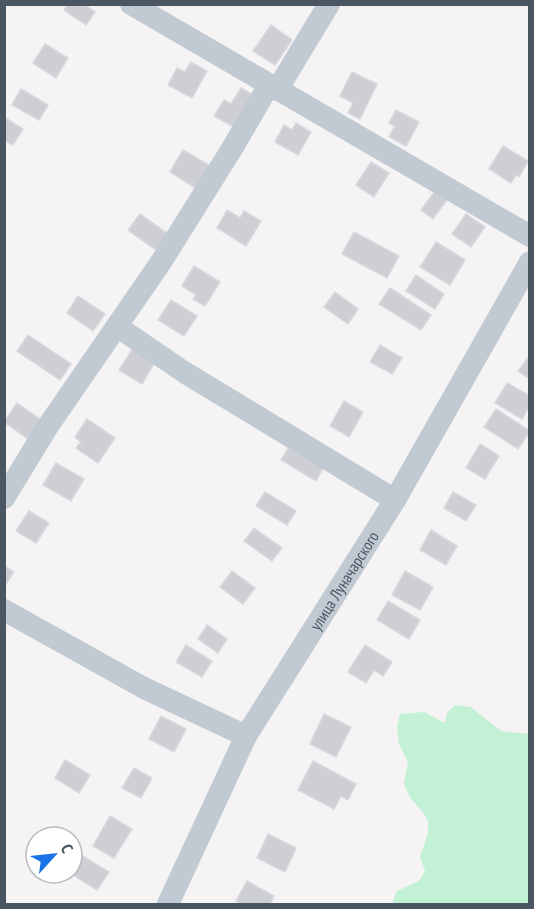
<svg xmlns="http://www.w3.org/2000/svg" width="534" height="909" font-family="'PT Sans Narrow',sans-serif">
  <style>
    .green { fill: #c3f1d5 }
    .building { fill: #cdcfd5; stroke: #d7d9de; stroke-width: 1.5 }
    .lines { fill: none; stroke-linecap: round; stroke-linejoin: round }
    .minor { stroke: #c1cad2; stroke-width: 22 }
    .labels { text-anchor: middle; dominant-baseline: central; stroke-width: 4.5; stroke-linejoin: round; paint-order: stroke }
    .street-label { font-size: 16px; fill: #4a5661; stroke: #fff }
  </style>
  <rect width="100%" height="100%" fill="#f5f3f3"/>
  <path class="green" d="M455,705l16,2 30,24 28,3v170h-137l5,-13 22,-10 6,-10 -5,-14 8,-24v-12l-5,-9 -12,-13 -7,-15 4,-22 -9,-18 -2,-17 3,-13 24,-2 21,11 2,-10z"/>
  <g class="building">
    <path d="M68,4h16l11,8 -9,13 -22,-15z"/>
    <path d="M271,25l21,15 -17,25 -22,-14z"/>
    <path d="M45,44l23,14 -12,20 -23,-15z"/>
    <path d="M191,62l16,9 -15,27 -24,-13 9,-17 8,4z"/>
    <path d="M352,72l25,12 -17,35 -12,-6 5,-10 -13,-7z"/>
    <path d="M241,88l17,10 -19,32 -25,-14 10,-16 7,4z"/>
    <path d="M21,89l27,16 -9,15 -27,-15z"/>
    <path d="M396,110l23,12 -13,24 -17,-9 6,-11 -6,-3z"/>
    <path d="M4,117l19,12 -10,16 -9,-5z"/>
    <path d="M296,123l15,9 -13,23 -23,-13 9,-17 8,5z"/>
    <path d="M503,146l25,15 -9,16 -3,-2 -5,8 -22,-14z"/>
    <path d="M183,150l31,18 -14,23 -30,-19z"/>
    <path d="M371,162l18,11 -15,24 -18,-12z"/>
    <path d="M435,191l12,9 -14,19 -12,-9z"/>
    <path d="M227,210l13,8 4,-7 17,10 -15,25 -29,-18z"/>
    <path d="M140,214l28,20 -12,16 -28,-20z"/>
    <path d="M466,214l19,13 -14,20 -19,-13z"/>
    <path d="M354,232l45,24 -12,22 -45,-24z"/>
    <path d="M436,242l29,18 -15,25 -30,-18z"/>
    <path d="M194,266l26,16 -15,24 -12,-7 3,-4 -14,-9z"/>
    <path d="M416,275l28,19 -9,15 -29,-18z"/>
    <path d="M390,288l41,27 -10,15 -42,-26z"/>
    <path d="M335,292l23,17 -10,15 -24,-17z"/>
    <path d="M78,296l27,18 -12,17 -26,-18z"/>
    <path d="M171,300l26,16 -13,20 -26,-16z"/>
    <path d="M28,335l43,29 -11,16 -43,-29z"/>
    <path d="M380,345l22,13 -10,16 -22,-12z"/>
    <path d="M133,348l22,14 -13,22 -23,-14z"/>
    <path d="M530,355v24l-12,-8z"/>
    <path d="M507,383l23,13v9l-8,14 -27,-16z"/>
    <path d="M344,401l19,11 -14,25 -19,-11z"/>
    <path d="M17,403l24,17 -13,19 -24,-17z"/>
    <path d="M496,409l34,22 -12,18 -34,-22z"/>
    <path d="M87,419l28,19 -17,25 -22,-15 5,-6 -6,-5z"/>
    <path d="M480,444l19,12 -14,23 -19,-11z"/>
    <path d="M290,445l35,20 -9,16 -35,-21z"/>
    <path d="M56,463l28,16 -13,22 -28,-16z"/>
    <path d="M265,492l31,19 -9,14 -31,-19z"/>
    <path d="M453,492l23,13 -10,16 -22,-13z"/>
    <path d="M29,511l20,12 -13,20 -20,-12z"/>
    <path d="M254,528l28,20 -10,13 -28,-20z"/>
    <path d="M431,530l26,16 -11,19 -26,-15z"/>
    <path d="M4,566l10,6 -10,15z"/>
    <path d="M232,571l23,17 -12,16 -23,-17z"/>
    <path d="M405,571l28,16 -13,23 -28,-15z"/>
    <path d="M388,601l32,19 -11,19 -32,-19z"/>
    <path d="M207,625l20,14 -9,14 -20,-14z"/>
    <path d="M186,645l26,16 -10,16 -26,-15z"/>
    <path d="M365,645l27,17 -9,14 -9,-6 -8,13 -18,-11z"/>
    <path d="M324,714l27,13 -15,30 -26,-13z"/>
    <path d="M161,716l25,13 -12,23 -25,-13z"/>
    <path d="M65,760l25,15 -11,18 -24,-15z"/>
    <path d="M313,761l43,23 -8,16 -7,-4 -7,13 -36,-19z"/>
    <path d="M134,768l18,10 -11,20 -19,-10z"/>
    <path d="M110,816l22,13 -18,29 -21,-12z"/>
    <path d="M268,834l28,14 -11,24 -28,-14z"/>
    <path d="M76,852l33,20 -12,18 -27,-17h2v-15z"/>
    <path d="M247,881l27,15 -4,8h-28l-6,-3z"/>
  </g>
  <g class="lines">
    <g class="minor">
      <path d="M131,4l399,232"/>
      <path d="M277,90l52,-86"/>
      <path d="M118,327l66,45 211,128"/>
      <path d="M4,498l44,-72 113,-164 72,-115 36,-62"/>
      <path d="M4,610l140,78 102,48"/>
      <path id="s1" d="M168,904l78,-168 149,-236 135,-238"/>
    </g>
  </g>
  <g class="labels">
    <g class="street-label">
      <text stroke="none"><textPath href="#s1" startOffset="369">улица Луначарского</textPath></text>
    </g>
  </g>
  <rect width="534" height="909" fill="none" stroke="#4a5661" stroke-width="12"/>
  <g transform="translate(54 855) rotate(63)"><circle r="28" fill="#ffffff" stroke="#b7bbc0" stroke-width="1.5"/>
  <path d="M0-4.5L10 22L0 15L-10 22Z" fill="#1a73e8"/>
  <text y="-9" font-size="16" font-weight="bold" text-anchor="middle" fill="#4a5661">С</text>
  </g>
</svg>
